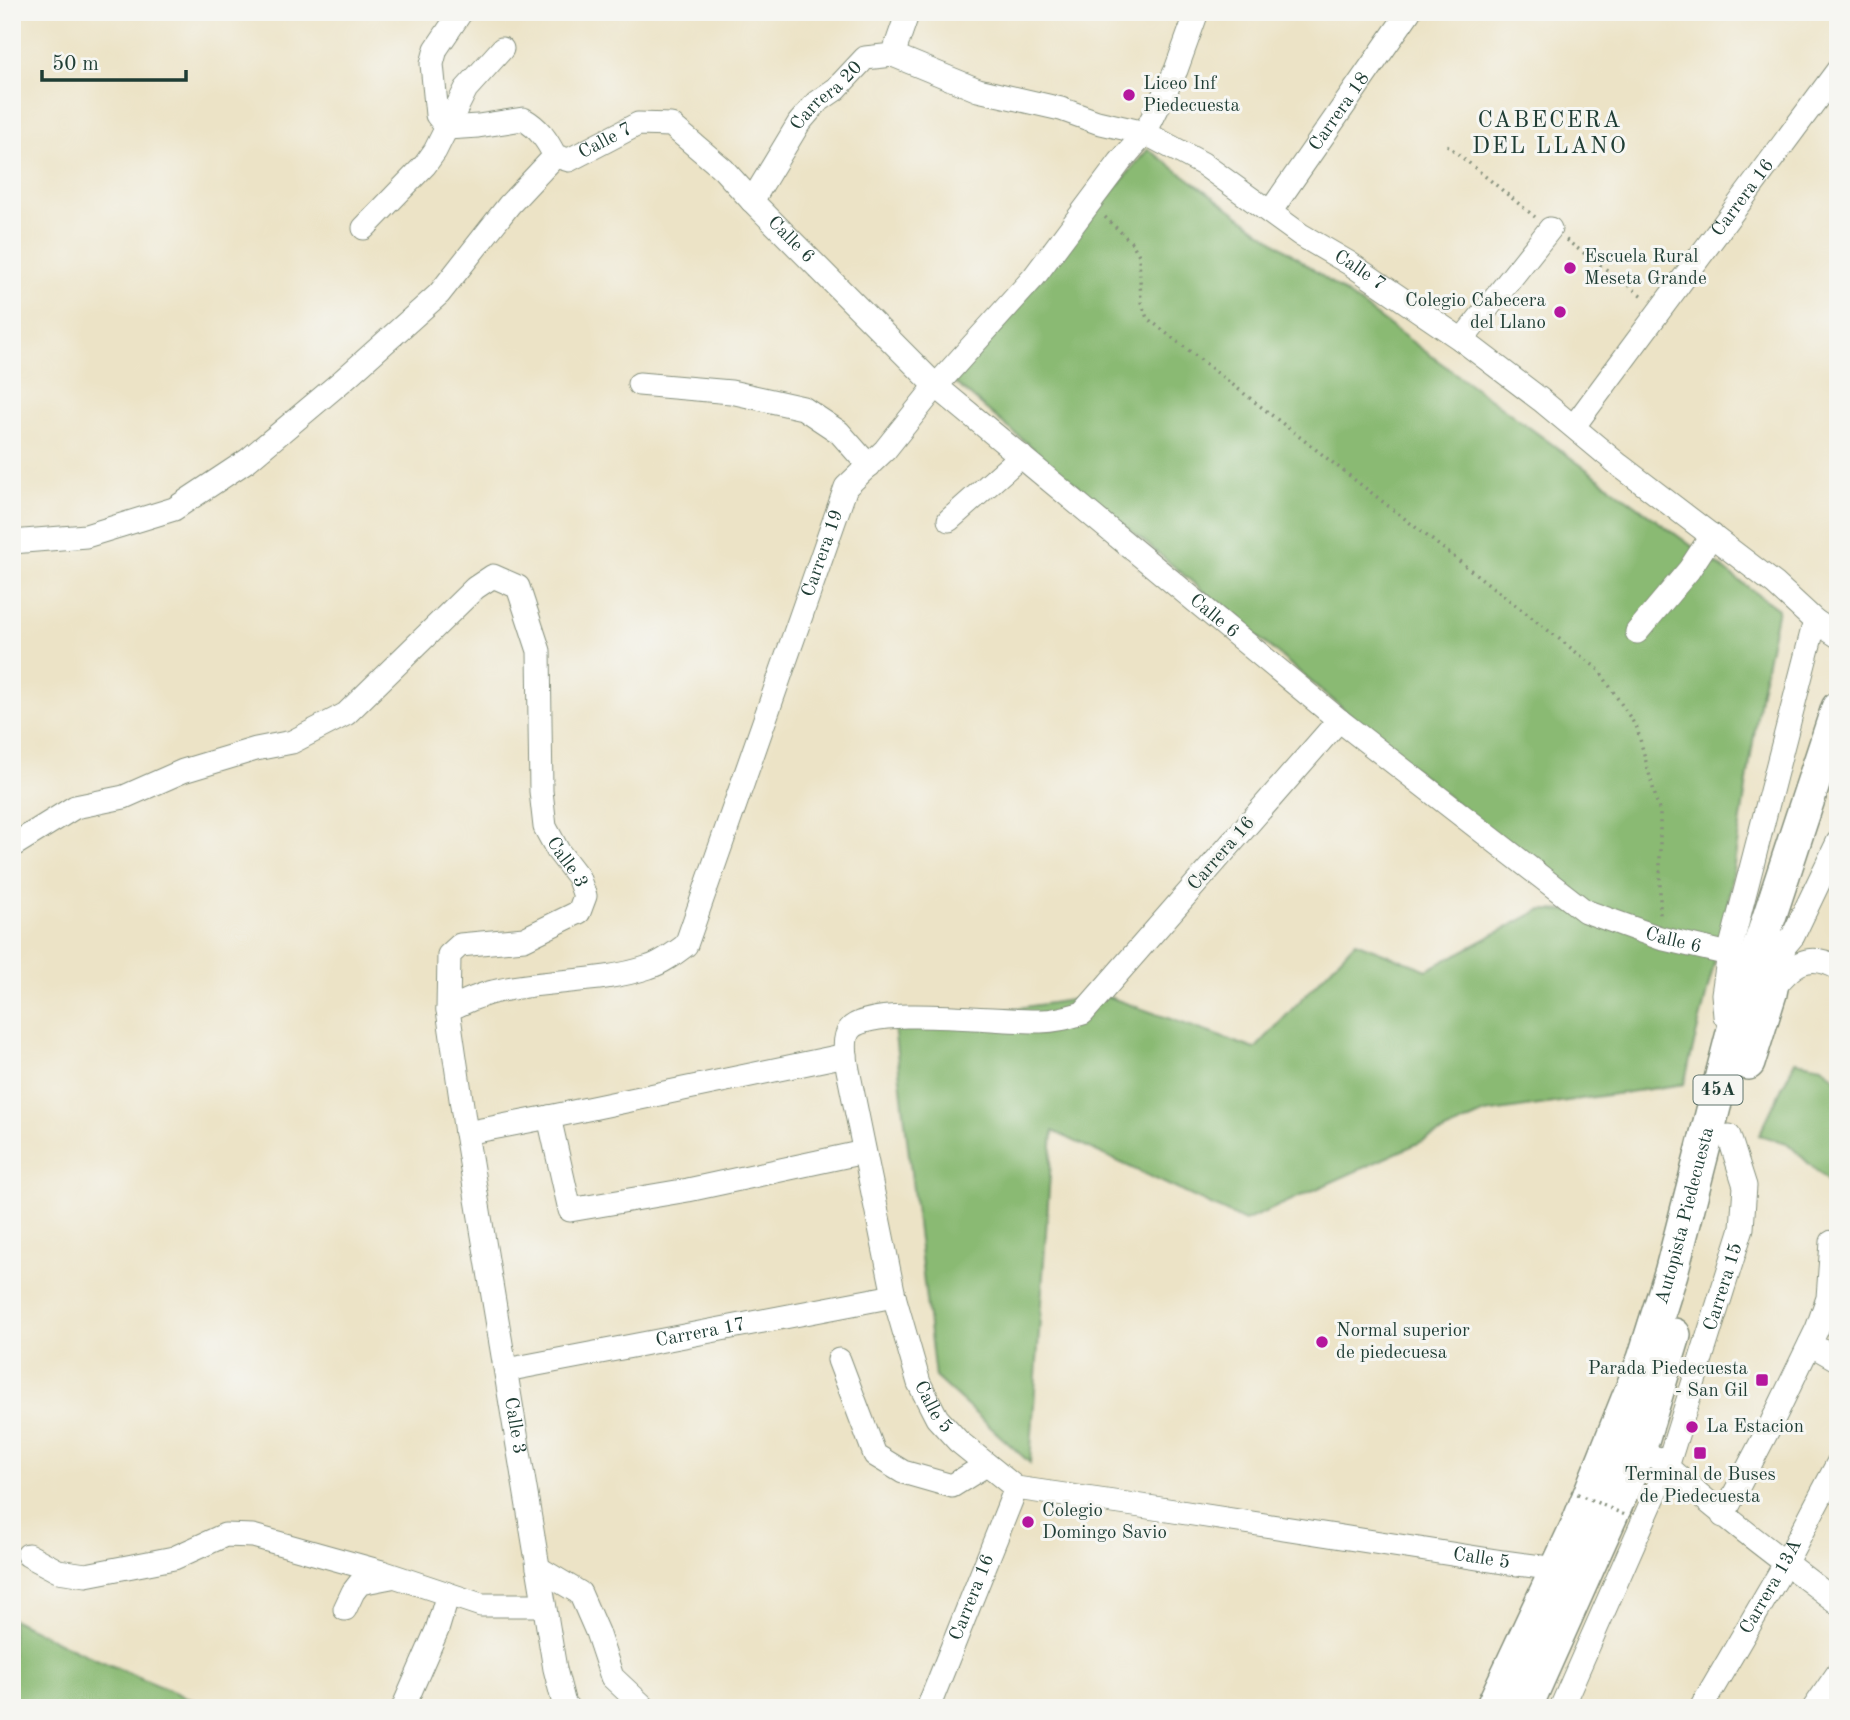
<svg xmlns="http://www.w3.org/2000/svg" width="1850" height="1720" font-family="'Old Standard TT',serif">
  <style>
    .forest { fill: #8aba73; stroke: #547c54; stroke-width: 2 }
    .lines { fill: none; stroke-linecap: round; stroke-linejoin: round }
    .minor-casing { stroke: #86907d; stroke-width: 25 }
    .highway-casing { stroke: #86907d; stroke-width: 36 }
    .path { stroke: #86907d; stroke-width: 3.5; stroke-dasharray: 2 5; stroke-linecap: butt }
    .minor { stroke: #fff; stroke-width: 23 }
    .highway { stroke: #fff; stroke-width: 33 }
    .path-bridge { stroke: #86907d; stroke-width: 3.5; stroke-dasharray: 2 5; stroke-linecap: butt }
    .poi-dot { fill: #b5179e; stroke: #f6f6f2; stroke-width: 2.5 }
    .labels { text-anchor: middle; dominant-baseline: central; stroke-width: 6; stroke-linejoin: round; paint-order: stroke }
    .shield { fill: #f6f6f2; stroke: #60746d; stroke-width: 2 }
    .shield-label { font-size: 18px; font-weight: bold; fill: #1f3d34 }
    .poi-label { font-size: 19px; fill: #1f3d34; stroke: #f6f6f2; text-anchor: start }
    .street-label { font-size: 19px; fill: #1f3d34; stroke: #f6f6f2 }
    .quarter-label { font-size: 23px; letter-spacing: 2px; fill: #1f3d34; stroke: #f6f6f2 }
  </style>
  <rect width="100%" height="100%" fill="#f6f6f2"/>
  <filter id="ink" filterUnits="userSpaceOnUse"><feTurbulence type="fractalNoise" baseFrequency=".0143" numOctaves="2"/><feDisplacementMap in="SourceGraphic" scale="14" xChannelSelector="R" yChannelSelector="G"/><feConvolveMatrix kernelMatrix="1 2 1 2 8 2 1 2 1" color-interpolation-filters="sRGB"/></filter>
  <filter id="wash" filterUnits="userSpaceOnUse"><feTurbulence type="fractalNoise" baseFrequency=".00686" numOctaves="4" result="noise"/><feDisplacementMap in="SourceGraphic" scale="28" xChannelSelector="R" yChannelSelector="G"/><feGaussianBlur stdDeviation="1.57" result="paint"/><feColorMatrix in="noise" values="0 0 0 0 0 0 0 0 0 0 0 0 0 0 0 0 0 1.4 0 .05"/><feComposite in="paint" operator="in"/></filter>
  <g filter="url(#wash)">
    <rect width="100%" height="100%" fill="#ece3c6"/>
    <g class="forest">
      <path d="M1148,149l630,460 -17,82 -35,225 -42,168 -199,29 -240,108 -192,-90 -23,332 -95,-86 -41,-350 209,-32 152,54 100,-107 72,28 113,-60 44,1 -630,-529z"/>
      <path d="M1795,1061l27,5 16,15v110l-51,-48 -28,-8z"/>
      <path d="M12,1619l63,31 136,58h-199z"/>
    </g>
  </g>
  <g filter="url(#ink)">
    <g class="lines">
      <g class="minor-casing">
        <g id="minor">
          <path id="s1" d="M893,55l85,35 83,19 36,13 48,11 58,31 98,71 48,28 113,77 79,60 78,65 156,119 40,37 23,15"/>
          <path id="s2" d="M447,128l31,-2 45,-7c16,9 24,21 32,37l14,4 69,-36 33,1 52,44 29,32 184,185 403,334 246,191 75,27 69,16"/>
          <path d="M447,128l-10,-13 -5,-51 4,-15 25,-37"/>
          <path id="s3" d="M752,201l47,-78 18,-21 19,-13 29,-31 28,-3 15,-43"/>
          <path id="s4" d="M1270,212l139,-200"/>
          <path d="M364,228l61,-63 10,-14 31,-62 36,-40"/>
          <path d="M1462,340l88,-111"/>
          <path d="M639,384l92,8 72,16 36,24 30,34"/>
          <path id="s5" d="M1574,426l264,-356"/>
          <path d="M949,520l72,-64"/>
          <path d="M12,542l74,-6 88,-27 74,-49 94,-79 97,-87 70,-89 46,-49"/>
          <path d="M1637,632l52,-62 23,-35"/>
          <path id="s6" d="M1339,720l-256,293c-14,4 -27,8 -42,8 -35,2 -170,-17 -191,8 -8,10 -4,29 -2,41l46,226 25,87 18,35 21,23 58,47 132,19 355,55 53,7"/>
          <path id="s7" d="M12,846l63,-39 49,-10 59,-26 73,-22 36,-7 54,-28 129,-126 18,-12 25,11 21,64 2,140 4,36 13,24 20,26 7,19 -6,16 -55,27 -64,6 -11,10 -1,55 18,123 89,536 9,35 4,4"/>
          <path d="M1777,955l16,-19 45,-94"/>
          <path d="M1772,990c19,-24 35,-40 66,-22"/>
          <path id="s8" d="M448,1010c14,-7 28,-14 45,-18 50,-13 106,-8 156,-25 13,-4 25,-13 37,-22l160,-458 39,-37 51,-64 98,-109 86,-115 25,-29 31,-63 21,-58"/>
          <path d="M1734,1029l-9,-13 -2,-22 6,-40 86,-333"/>
          <path d="M846,1055l-297,62 21,93 118,-20 176,-38"/>
          <path d="M466,1133l83,-16"/>
          <path d="M1810,1344l28,16"/>
          <path d="M839,1360l36,95 28,17 49,14 34,-21"/>
          <path id="s9" d="M506,1370l388,-74"/>
          <path d="M1657,1458c58,52 119,98 181,145"/>
          <path d="M1723,1516l49,-94 45,-93 11,-31 4,-56"/>
          <path d="M28,1555l30,16 28,4 88,-17 51,-23 28,1 129,36 99,33h63"/>
          <path d="M538,1568l42,25 17,39 15,45 33,31"/>
          <path d="M345,1609l8,-17 7,-9 31,-6"/>
          <path d="M403,1708l34,-78 11,-36"/>
          <path id="s10" d="M928,1708l88,-220"/>
          <path id="s11" d="M1561,1708l106,-241 75,-239 3,-42 -16,-50"/>
          <path id="s12" d="M1701,1708l84,-144 53,-101"/>
          <path d="M1814,1708l24,-35"/>
        </g>
      </g>
      <g class="highway-casing">
        <g id="highway">
          <path d="M1748,1063l22,-70 9,-46"/>
          <path id="s13" d="M1492,1708l86,-184 66,-165 27,-86 63,-244 25,-81 79,-240"/>
          <path d="M1525,1708l100,-224 16,-40 33,-109"/>
        </g>
      </g>
      <g class="path">
        <path d="M1447,145l88,72"/>
        <path d="M1105,217l27,26 7,12 2,47 6,16 452,352 38,58 23,86v104"/>
        <path d="M1566,240l79,58"/>
      </g>
      <use href="#minor" class="minor"/>
      <use href="#highway" class="highway"/>
      <path class="path-bridge" d="M1571,1491l61,27"/>
    </g>
  </g>
  <g class="poi-dot">
    <circle cx="1129" cy="95" r="7"/>
    <circle cx="1570" cy="268" r="7"/>
    <circle cx="1560" cy="312" r="7"/>
    <circle cx="1322" cy="1342" r="7"/>
    <rect x="1755" y="1373" width="14" height="14" rx="3.5"/>
    <circle cx="1692" cy="1427" r="7"/>
    <rect x="1693" y="1446" width="14" height="14" rx="3.5"/>
    <circle cx="1028" cy="1522" r="7"/>
  </g>
  <g class="labels">
    <rect class="shield" x="1693.5" y="1075.5" width="49" height="29" rx="5"/>
    <g class="shield-label">
      <text x="1718" y="1090">45A</text>
    </g>
    <g class="poi-label">
      <text x="1143" y="84">Liceo Inf<tspan x="1143" dy="22">Piedecuesta</tspan></text>
      <text x="1584" y="257">Escuela Rural<tspan x="1584" dy="22">Meseta Grande</tspan></text>
      <text x="1546" y="301" text-anchor="end">Colegio Cabecera<tspan x="1546" dy="22">del Llano</tspan></text>
      <text x="1336" y="1331">Normal superior<tspan x="1336" dy="22">de piedecuesa</tspan></text>
      <text x="1748" y="1369" text-anchor="end">Parada Piedecuesta<tspan x="1748" dy="22">- San Gil</tspan></text>
      <text x="1706" y="1427">La Estacion</text>
      <text x="1700" y="1475" text-anchor="middle">Terminal de Buses<tspan x="1700" dy="22">de Piedecuesta</tspan></text>
      <text x="1042" y="1511">Colegio<tspan x="1042" dy="22">Domingo Savio</tspan></text>
    </g>
    <g class="street-label">
      <text stroke="none"><textPath href="#s3" startOffset="130">Carrera 20</textPath></text>
      <text stroke="none"><textPath href="#s4" startOffset="122">Carrera 18</textPath></text>
      <text stroke="none"><textPath href="#s2" startOffset="182">Calle 7</textPath></text>
      <text stroke="none"><textPath href="#s5" startOffset="284">Carrera 16</textPath></text>
      <text stroke="none"><textPath href="#s2" startOffset="418">Calle 6</textPath></text>
      <text stroke="none"><textPath href="#s1" startOffset="520">Calle 7</textPath></text>
      <text stroke="none"><textPath href="#s8" startOffset="665">Carrera 19</textPath></text>
      <text stroke="none"><textPath href="#s2" startOffset="985">Calle 6</textPath></text>
      <text transform="translate(1222 854) rotate(-49)">Carrera 16</text>
      <text stroke="none"><textPath href="#s7" startOffset="877">Calle 3</textPath></text>
      <text stroke="none"><textPath href="#s2" startOffset="1552">Calle 6</textPath></text>
      <text stroke="none"><textPath href="#s13" startOffset="530">Autopista Piedecuesta</textPath></text>
      <text stroke="none"><textPath href="#s11" startOffset="452">Carrera 15</textPath></text>
      <text stroke="none"><textPath href="#s9" startOffset="198">Carrera 17</textPath></text>
      <text stroke="none"><textPath href="#s6" startOffset="1017">Calle 5</textPath></text>
      <text stroke="none"><textPath href="#s7" startOffset="1549">Calle 3</textPath></text>
      <text stroke="none"><textPath href="#s6" startOffset="1605">Calle 5</textPath></text>
      <text stroke="none"><textPath href="#s12" startOffset="140">Carrera 13A</textPath></text>
      <text stroke="none"><textPath href="#s10" startOffset="119">Carrera 16</textPath></text>
    </g>
    <g class="quarter-label">
      <text x="1550" y="120">CABECERA<tspan x="1550" dy="26">DEL LLANO</tspan></text>
    </g>
  </g>
  <rect width="1850" height="1720" fill="none" stroke="#f6f6f2" stroke-width="42"/>
  <path d="M42 70v10h144v-10" fill="none" stroke="#1f3d34" stroke-width="3.5"/>
  <text x="52" y="70" font-size="21" fill="#1f3d34" stroke="#f6f6f2" stroke-width="5" paint-order="stroke">50 m</text>
</svg>
